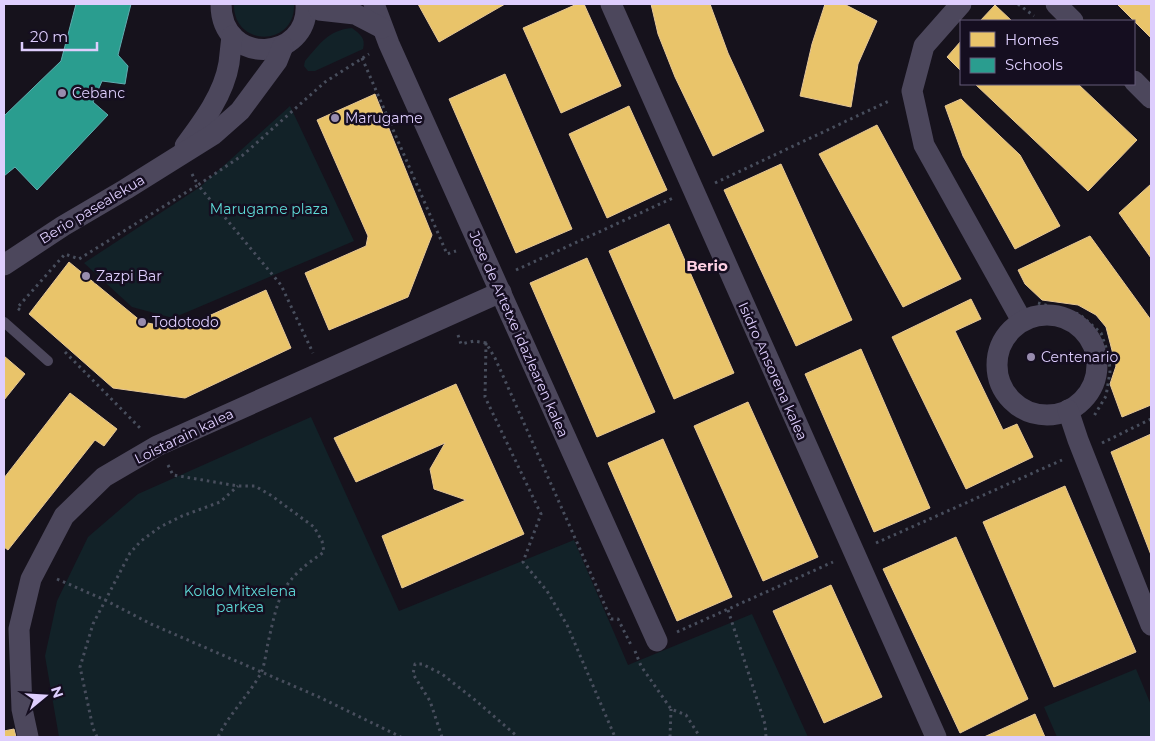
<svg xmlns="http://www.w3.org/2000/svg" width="1155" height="741" font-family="Montserrat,sans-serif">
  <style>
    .green { fill: #122228 }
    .homes { fill: #e9c46a; stroke: #e6c796 }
    .schools { fill: #2a9d8f; stroke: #60acb0 }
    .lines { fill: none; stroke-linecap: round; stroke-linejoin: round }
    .path { stroke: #484e5d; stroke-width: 3; stroke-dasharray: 2.5 4; stroke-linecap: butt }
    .lane { stroke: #4c475c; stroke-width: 10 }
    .street { stroke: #4c475c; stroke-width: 21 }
    .poi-dot { fill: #988cae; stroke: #150e20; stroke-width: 2 }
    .labels { text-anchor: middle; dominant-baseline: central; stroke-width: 5; stroke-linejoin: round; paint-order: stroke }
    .poi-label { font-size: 14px; fill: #decefd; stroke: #150e20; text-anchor: start }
    .street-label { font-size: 14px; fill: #decefd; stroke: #150e20 }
    .park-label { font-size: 14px; fill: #5edad7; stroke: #150e20 }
    .neighbourhood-label { font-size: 15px; font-weight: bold; fill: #fdd0e3; stroke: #150e20 }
  </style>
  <rect width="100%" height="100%" fill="#16121c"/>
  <g class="green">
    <path d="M234,4h60c2,43 -61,44 -60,0z"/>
    <path d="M352,28c8,6 14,10 11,21l-48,22h-7l-4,-5 1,-5c14,-16 23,-31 47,-33z"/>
    <path d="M290,106l64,135 -181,77 -41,-11 -48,-44 116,-76z"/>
    <path d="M311,417l88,194 175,-71 54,125 124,-51 56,123h-749l-14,-81 12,-55 31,-64 50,-43z"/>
    <path d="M1136,669l15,36v32h-94l-13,-30z"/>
  </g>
  <g class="homes">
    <path d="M418,4h87l-66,38z"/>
    <path d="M577,4h7l37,82 -60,27 -38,-85z"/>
    <path d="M651,4h59l18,49 36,78 -51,25 -38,-79 -17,-43z"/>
    <path d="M825,4h19l33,17 -19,43 -7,43 -51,-11 12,-52z"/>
    <path d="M1117,4h34v34z"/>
    <path d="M995,5l17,16h-32z"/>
    <path d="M961,41v30l-14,-14z"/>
    <path d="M505,74l67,155 -56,24 -67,-154z"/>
    <path d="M975,84h103l59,56 -49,51z"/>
    <path d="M375,94l57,141 -24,62 -79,33 -24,-57 61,-27 2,-10 -51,-116z"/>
    <path d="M961,99l59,56 40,71 -45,23 -52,-93 -18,-50z"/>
    <path d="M629,106l38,84 -60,28 -38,-84z"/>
    <path d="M877,125l84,154 -58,28 -84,-153z"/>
    <path d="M781,164l71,156 -56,26 -72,-156z"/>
    <path d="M1151,184v74l-32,-45z"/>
    <path d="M669,224l65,149 -60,26 -65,-148z"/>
    <path d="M1090,236l61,84v85l-29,12 -12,-33 6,-18 -10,-39 -10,-12 -18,-10 -36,-5 -17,-16 -7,-14z"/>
    <path d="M587,258l68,154 -58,25 -67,-154z"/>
    <path d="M69,262l73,60 38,7 86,-39 25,58 -106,50 -72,-10 -84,-74z"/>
    <path d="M971,299l10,20 -26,12 48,99 14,-6 16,33 -67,32 -74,-152z"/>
    <path d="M861,349l69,159 -56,24 -69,-158z"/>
    <path d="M4,356l21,18 -21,26z"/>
    <path d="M456,384l68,150 -122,54 -20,-52 84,-36 -32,-11 -4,-20 15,-26 -89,39 -22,-44z"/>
    <path d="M70,393l47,36 -13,17 -9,-6 -87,110 -4,-3v-69z"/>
    <path d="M748,402l70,155 -55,24 -69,-155z"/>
    <path d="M1151,434v121l-40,-103z"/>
    <path d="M663,439l69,158 -55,24 -69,-158z"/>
    <path d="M1065,486l71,166 -82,35 -71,-165z"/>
    <path d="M956,537l72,162 -68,34 -77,-164z"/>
    <path d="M831,585l51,112 -58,26 -51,-112z"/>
    <path d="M1035,714l10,23h-61z"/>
    <path d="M14,729l2,8h-12v-6z"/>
  </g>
  <path class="schools" d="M76,4h55l-13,51 10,11 -3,18 -23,-3 -9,21 15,13 -71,75 -22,-23 -11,9v-60l57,-55z"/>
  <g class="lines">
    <g class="path">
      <path d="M1018,4l16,12"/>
      <path d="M362,58l85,196 9,-3"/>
      <path d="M192,174l6,11 45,-30 82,-73 44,-28"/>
      <path d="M715,183l176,-83"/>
      <path d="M516,270l157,-72"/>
      <path d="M1038,303l41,11 22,19 8,23 1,16 -4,24 -12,20"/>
      <path d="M20,310l-3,-2 48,-54 14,5 119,-74 83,100 32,68"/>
      <path d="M458,335l3,9 13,-3 12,2 9,15 116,261h7l13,26"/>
      <path d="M486,343l-1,54 56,117 -18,48 24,29 20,34 48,112"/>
      <path d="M65,352l76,77"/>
      <path d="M1102,443l49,-24"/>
      <path d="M168,465l5,10 65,11h17l17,10 42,31 8,14 2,11c-43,29 -45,42 -56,91 -2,9 -3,21 -7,30 -12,22 -32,41 -43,64"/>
      <path d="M876,543l186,-83"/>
      <path d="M57,579l48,21 46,24 168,73 82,40"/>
      <path d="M728,610l37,114 1,13"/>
      <path d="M677,632l156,-70"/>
      <path d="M635,651l6,15 30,43 15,6 14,22"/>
      <path d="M97,737l-4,-9 -13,-61 13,-43 37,-71 11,-12 19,-14 22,-11 38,-14 18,-16"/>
      <path d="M442,737l-12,-36 -17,-27 2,-10h7l20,10 33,26 43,37"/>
      <path d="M670,737l1,-28"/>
    </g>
    <path class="lane" d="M4,322l44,39"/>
    <g class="street">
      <path d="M221,4c0,63 89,58 85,0"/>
      <path d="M374,4l15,40 268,597"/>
      <path d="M611,4l325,733"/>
      <path d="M961,4l-37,42 -12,45 12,54 98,176"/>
      <path d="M1056,4l17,17"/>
      <path d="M319,10l36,4 27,14"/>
      <path d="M1134,81l17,17"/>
      <path d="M185,146c18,-24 39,-52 44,-83 1,-9 2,-18 3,-27"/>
      <path d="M4,265l59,-39 63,-37 88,-55 26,-23 37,-50 6,-15"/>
      <circle cx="1047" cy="365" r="50"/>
      <path d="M1068,410l10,30 73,185"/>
      <path d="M28,737l-6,-28 -3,-80 12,-50 33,-63 40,-39 53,-31 344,-154"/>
    </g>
  </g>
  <g class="poi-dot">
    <circle cx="62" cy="93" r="5"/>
    <circle cx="335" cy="118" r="5"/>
    <circle cx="86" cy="276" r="5"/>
    <circle cx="142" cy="322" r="5"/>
    <circle cx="1031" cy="357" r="5"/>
  </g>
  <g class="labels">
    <g class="poi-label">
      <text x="72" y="93">Cebanc</text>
      <text x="345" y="118">Marugame</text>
      <text x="96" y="276">Zazpi Bar</text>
      <text x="152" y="322">Todotodo</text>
      <text x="1041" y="357">Centenario</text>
    </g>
    <g class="street-label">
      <text transform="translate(92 209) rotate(-31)">Berio pasealekua</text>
      <text transform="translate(519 334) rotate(66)">Jose de Artetxe idazlearen kalea</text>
      <text transform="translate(773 371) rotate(66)">Isidro Ansorena kalea</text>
      <text transform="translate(184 436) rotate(-26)">Loistarain kalea</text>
    </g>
    <g class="park-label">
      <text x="269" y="209">Marugame plaza</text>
      <text x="240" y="591">Koldo Mitxelena<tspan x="240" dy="16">parkea</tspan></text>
    </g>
    <g class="neighbourhood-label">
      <text x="707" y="265">Berio</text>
    </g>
  </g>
  <rect width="1155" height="741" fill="none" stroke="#decefd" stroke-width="10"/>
  <rect x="960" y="20" width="175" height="65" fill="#150e20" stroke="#655b78"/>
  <rect x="970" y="32" width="25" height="15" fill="#e9c46a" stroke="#655b78"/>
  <text x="1005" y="45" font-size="15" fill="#decefd">Homes</text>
  <rect x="970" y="58" width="25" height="15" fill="#2a9d8f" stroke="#655b78"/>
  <text x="1005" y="70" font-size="15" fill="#decefd">Schools</text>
  <g transform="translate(45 696) rotate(72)" stroke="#150e20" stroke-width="4" paint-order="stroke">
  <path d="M0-4L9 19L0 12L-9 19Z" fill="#decefd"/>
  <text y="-8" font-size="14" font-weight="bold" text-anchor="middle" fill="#decefd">N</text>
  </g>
  <path d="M22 42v8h75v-8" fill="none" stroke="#decefd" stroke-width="2.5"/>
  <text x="30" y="42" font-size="15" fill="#decefd" stroke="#150e20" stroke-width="4" paint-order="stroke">20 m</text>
</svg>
